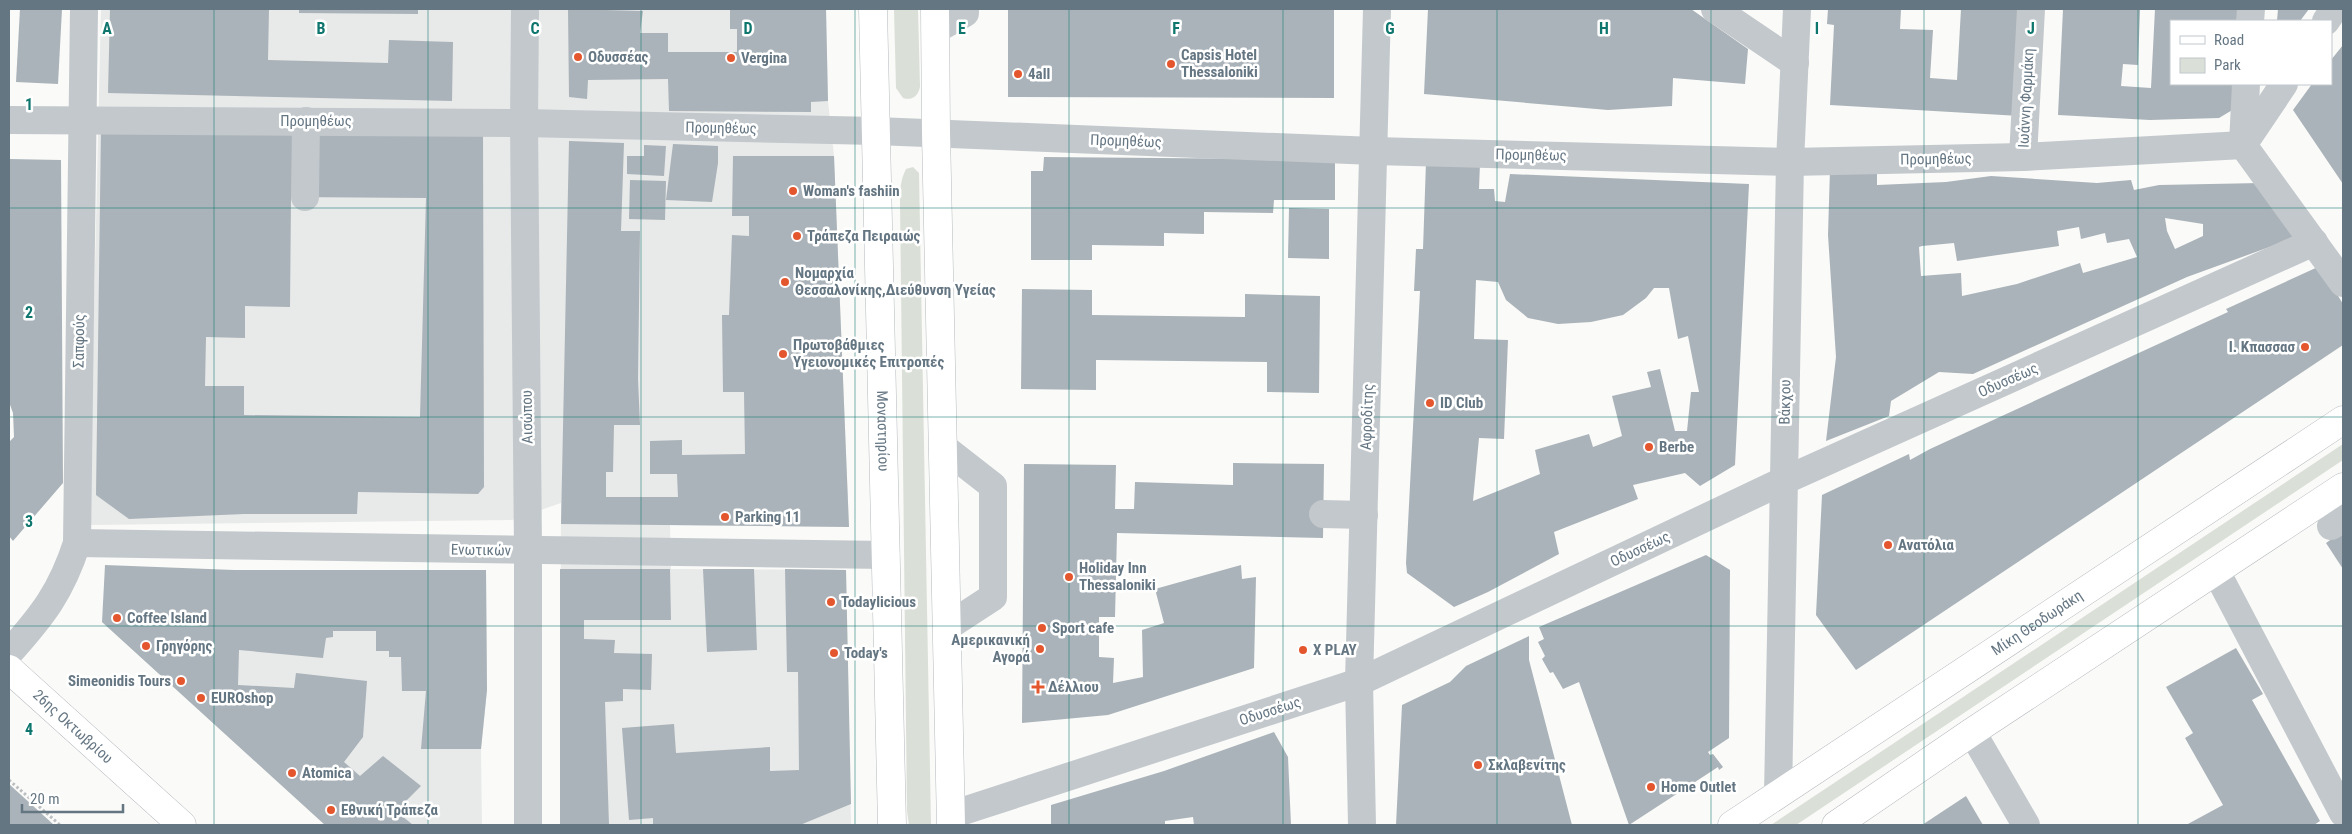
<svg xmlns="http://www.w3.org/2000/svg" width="2352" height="834" font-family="'Roboto Condensed',sans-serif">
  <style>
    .built { fill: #e8e9e9 }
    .green { fill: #dadfd7 }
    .building { fill: #aab3b9; fill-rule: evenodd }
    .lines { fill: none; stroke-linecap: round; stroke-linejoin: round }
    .major-casing { stroke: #b5babe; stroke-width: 29 }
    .highway-casing { stroke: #b4b9bd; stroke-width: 29 }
    .path { stroke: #bbbfc2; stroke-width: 3; stroke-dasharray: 2.5 2.5; stroke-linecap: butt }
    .minor { stroke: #c3c8cc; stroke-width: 28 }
    .major { stroke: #fff; stroke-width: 28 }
    .highway { stroke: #fff; stroke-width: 28 }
    .grid { fill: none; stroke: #0f766e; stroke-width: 1; stroke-opacity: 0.55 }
    .poi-dot { fill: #e4572e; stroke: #fff; stroke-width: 2 }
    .labels { text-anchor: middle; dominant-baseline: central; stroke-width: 5; stroke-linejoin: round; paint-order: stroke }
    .poi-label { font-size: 15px; font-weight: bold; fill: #657683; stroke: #fff; text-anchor: start }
    .street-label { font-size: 15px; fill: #657683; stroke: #fff }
    .grid-label { font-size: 16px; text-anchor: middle; font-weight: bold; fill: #0f766e; stroke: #fff; stroke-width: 5; stroke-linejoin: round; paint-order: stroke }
  </style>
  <rect width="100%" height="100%" fill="#fafaf8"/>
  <g class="built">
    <path d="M101,9h725l2,92 6,55 15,371 -179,-2 1,44 175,1 5,255h-291l1,-322 -49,17 -423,5z"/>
    <path d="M234,570h252l1,120 -6,59 1,76h-157l-223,-203z"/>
  </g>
  <g class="green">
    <path d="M894,9h24l2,78c-2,9 -8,14 -17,11l-7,-10z"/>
    <path d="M913,167l6,6 12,652h-22l-2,-14 -7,-612c0,-11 1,-20 6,-30z"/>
    <path d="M2343,444v16l-547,365h-25z"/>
  </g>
  <g class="building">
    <path d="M20,9h42l-4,75 -42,-2z"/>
    <path d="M110,9h159l-1,51 120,3 1,-23 64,2 -1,59 -344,-8z"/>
    <path d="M299,9h119v5l-119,-1z"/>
    <path d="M568,9l75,2 -3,22h28v19h69v-23h-7v-20h96l2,92 -17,1v10l-142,-1 -1,-32 -80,1 -1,19 -18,-2z"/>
    <path d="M1008,9h326v89l-326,-1z"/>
    <path d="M1428,9h263l57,40 -3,35 -72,-6 -1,28 -64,4 -184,-16z"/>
    <path d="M1828,9h73l-1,20 33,1 -3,48 27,2 4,-71h65l-6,107 -190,-11 4,-80 -7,-1z"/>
    <path d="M2063,9l77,1 -2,55 -15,-1 -2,22 30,2 4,-79h92l-1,12h-75v63h71l-8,25 -15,9 -69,2 -92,-5z"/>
    <path d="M2278,9h31l-9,12h-23z"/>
    <path d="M2343,45v139l-50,-74 19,-26h19v-24z"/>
    <path d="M101,128l382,1 1,358 -6,7 -120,-2 -1,22h-113l-115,5 -33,-24zM291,197l135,1 -6,219 -176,-2v-29h-39l1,-49 39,1v-32l45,1z"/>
    <path d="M569,141l55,2 -3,88h19l-2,148 2,46h-26l-1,47h-7v25h72l-1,-23h-27v-33l32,-1v15l63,-1 -1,-62h-21l-1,-77h7l3,-80 17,1v-20h-17l1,-60h101l15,371 -288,-3z"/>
    <path d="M673,144l45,2v17l-6,39 -46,-2z"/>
    <path d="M644,145l22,1 -2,30 -37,-2v-18h17z"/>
    <path d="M1335,153v47h-61l-1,13 -69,-1v22l-40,-1v13l-72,-1v15h-61v-89h12l1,-14 230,2z"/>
    <path d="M9,159l52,1 2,323 -50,58 -4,-5v-94l5,-5 -1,-24 -4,-11z"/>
    <path d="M1426,162l54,1 -1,26h15l1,12 10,1 5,-28 239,10 -14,281 -35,21 -15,-13 -52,12 5,14 -84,33 5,22 -71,38 -34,15 -47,-34 -1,-10 14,-272h-6l2,-42h7zM1476,280l22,2 8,18 22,18 30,6 33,-2 32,-7 23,-17 8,-10h15l9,51 10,-3 11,56h-8l-4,39h-12l-15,-62 -13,3 4,15 -39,9 10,40 -29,11 -4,-13 -54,16 5,24 -67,27 6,-63 25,1 4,-99 -34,-1z"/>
    <path d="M1830,169l47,1v15l69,-3 45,-6 106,7 34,-3 3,10 25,-5 102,-2 36,54 -110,40 -214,97 -34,-2 -48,29 -2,15 -63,25 10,-84 -8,-122zM2165,218l38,6v12l-28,13 -8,-18zM2079,227l2,12 24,-6 2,10 22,-4 8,18 -54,16 -3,-10 -63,21 -55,12 -1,-23 -40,3 -2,-29 3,-1 32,-3 3,18 102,-15 -2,-15z"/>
    <path d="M630,180l36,1 -1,39 -36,-1z"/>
    <path d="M1289,208l40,1v50l-41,-1z"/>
    <path d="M2320,266l23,38v41l-487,325 -40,-55 6,-120 87,-41 1,6 20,-11 298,-137 -2,-3z"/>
    <path d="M1022,289l70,1v25l153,2v-23l75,2 -1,97 -52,-1v-30l-171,-2v30l-75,-1z"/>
    <path d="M1233,463l91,1 -1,74 -206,-5 -2,84h-16v40l15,1 -1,25 30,-6 -1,-47 22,-7 -9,-34 86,-24 1,14 14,-2 -2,91 -146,47 -86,8 2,-259 92,1 -1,44h19l1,-27 98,3z"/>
    <path d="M2343,531v38l-17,-26z"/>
    <path d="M1706,555l24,15 -1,168 -21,14 2,3 3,-1 10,13 -4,3 -1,-3 -89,58 -50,-143 -16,7 -10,-17 -3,1 -8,-14 3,-3 -7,-14 6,-3 -5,-12z"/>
    <path d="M105,565l129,5h252l1,120 -6,59h-60l5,-58h-24l-1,-34h-12v-6h-13v-20h-43v6l-7,1 -3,20 -84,-8 -1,35 56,3 2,-15 71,8 -4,56 -19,25 16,14 23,-20 38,30 -25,25 17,14h-88l-223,-203z"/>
    <path d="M560,569h110l1,51h-87v19l31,1 -1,13 38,1 -1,36 -28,-1v12l-18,1 4,123h-49z"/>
    <path d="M703,569h51l3,81 -50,2z"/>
    <path d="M785,569l61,1 5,234 -51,21h-147v-7l-24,2 -7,-92 52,-4 2,29 94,-6v24l29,-1 -1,-98h-11z"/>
    <path d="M1529,636v24l43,165h-176l6,-120 48,-23 16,-16z"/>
    <path d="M2236,648l27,46 -11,6 68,121 -6,4h-128l37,-20 -38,-67 8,-5 -27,-46z"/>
    <path d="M1274,732l14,25 3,68h-97l-1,-8 -28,4v4h-114v-20l113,-34z"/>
    <path d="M9,784l45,41h-45z"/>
    <path d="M1966,796l17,29h-61z"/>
  </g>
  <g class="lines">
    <g class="major-casing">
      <g id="major">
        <path id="s1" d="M873,9l19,816"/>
        <path d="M935,9l1,124 15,692"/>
      </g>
    </g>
    <g class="highway-casing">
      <g id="highway">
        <path id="s2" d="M9,669l173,156"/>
        <path id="s3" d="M1732,825l611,-405"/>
        <path d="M1836,825l136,-93 371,-245"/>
      </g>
    </g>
    <path class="path" d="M9,780l51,45"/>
    <g class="minor">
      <path d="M525,9l-1,114 4,428v274"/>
      <path d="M1715,9l80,54"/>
      <path d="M2250,21l1,-12"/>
      <path d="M2326,21l8,-12"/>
      <path d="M935,30l30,-17v-4"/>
      <path d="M9,120l515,3 352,8 498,20 416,11 233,-5 220,-12"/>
      <path d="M2243,144l3,-60"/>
      <path d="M2243,145l100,138"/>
      <path d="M2243,145l41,-61"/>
      <path d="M2023,157l8,-148"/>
      <path d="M305,197l1,-76"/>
      <path d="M943,447l50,39v111l-46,30"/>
      <path d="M1323,514l41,1"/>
      <path d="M2331,526l12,-8"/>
      <path d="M77,543l809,12"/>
      <path d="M2216,571l127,242"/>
      <path d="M9,653c34,-38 52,-61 68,-110l7,-534"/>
      <path d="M1972,732l54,93"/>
      <path d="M1778,795l12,-633 7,-153"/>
      <path d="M951,815l408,-133 424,-201 531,-239"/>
      <path d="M1362,825l-3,-143 18,-673"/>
    </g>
    <use href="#major" class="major"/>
    <use href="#highway" class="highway"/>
  </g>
  <path class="grid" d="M214,9v816M428,9v816M641,9v816M855,9v816M1069,9v816M1283,9v816M1497,9v816M1711,9v816M1924,9v816M2138,9v816M9,208h2334M9,417h2334M9,626h2334"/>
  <g class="poi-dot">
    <circle cx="578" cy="57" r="5"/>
    <circle cx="731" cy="58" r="5"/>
    <circle cx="1171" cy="64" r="5"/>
    <circle cx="1018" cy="74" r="5"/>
    <circle cx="793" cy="191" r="5"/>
    <circle cx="797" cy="236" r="5"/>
    <circle cx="785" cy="282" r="5"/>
    <circle cx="2305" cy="347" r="5"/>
    <circle cx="783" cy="354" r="5"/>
    <circle cx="1430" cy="403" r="5"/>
    <circle cx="1649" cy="447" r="5"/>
    <circle cx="725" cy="517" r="5"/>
    <circle cx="1888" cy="545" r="5"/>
    <circle cx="1069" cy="577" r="5"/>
    <circle cx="831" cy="602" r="5"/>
    <circle cx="117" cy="618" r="5"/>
    <circle cx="1042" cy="628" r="5"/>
    <circle cx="146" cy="646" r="5"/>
    <circle cx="1040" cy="649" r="5"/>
    <circle cx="1303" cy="650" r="5"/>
    <circle cx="834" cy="653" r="5"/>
    <circle cx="181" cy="681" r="5"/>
    <path d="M1035.5 679.5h5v5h5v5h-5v5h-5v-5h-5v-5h5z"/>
    <circle cx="201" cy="698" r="5"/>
    <circle cx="1478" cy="765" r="5"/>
    <circle cx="292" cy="773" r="5"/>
    <circle cx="1651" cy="787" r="5"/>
    <circle cx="331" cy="810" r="5"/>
  </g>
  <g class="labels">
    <g class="poi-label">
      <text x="1181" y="55">Capsis Hotel<tspan x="1181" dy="17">Thessaloniki</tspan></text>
      <text x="588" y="57">Οδυσσέας</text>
      <text x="741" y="58">Vergina</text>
      <text x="1028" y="74">4all</text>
      <text x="803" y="191">Woman's fashiin</text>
      <text x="807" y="236">Τράπεζα Πειραιώς</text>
      <text x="795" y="273">Νομαρχία<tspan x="795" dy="17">Θεσσαλονίκης,Διεύθυνση Υγείας</tspan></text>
      <text x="793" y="345">Πρωτοβάθμιες<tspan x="793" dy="17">Υγειονομικές Επιτροπές</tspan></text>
      <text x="2295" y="347" text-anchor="end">Ι. Κπασσασ</text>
      <text x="1440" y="403">ID Club</text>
      <text x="1659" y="447">Berbe</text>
      <text x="735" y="517">Parking 11</text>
      <text x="1898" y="545">Ανατόλια</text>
      <text x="1079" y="568">Holiday Inn<tspan x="1079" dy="17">Thessaloniki</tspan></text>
      <text x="841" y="602">Todaylicious</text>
      <text x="127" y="618">Coffee Island</text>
      <text x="1052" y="628">Sport cafe</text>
      <text x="1030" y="640" text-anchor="end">Αμερικανική<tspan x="1030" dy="17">Αγορά</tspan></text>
      <text x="156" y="646">Γρηγόρης</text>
      <text x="1313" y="650">X PLAY</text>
      <text x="844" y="653">Today's</text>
      <text x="171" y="681" text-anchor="end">Simeonidis Tours</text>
      <text x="1048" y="687">Δέλλιου</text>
      <text x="211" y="698">EUROshop</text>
      <text x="1488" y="765">Σκλαβενίτης</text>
      <text x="302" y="773">Atomica</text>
      <text x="1661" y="787">Home Outlet</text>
      <text x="341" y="810">Εθνική Τράπεζα</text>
    </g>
    <g class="street-label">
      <text transform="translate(2026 98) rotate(-87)">Ιωάννη Φαρμάκη</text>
      <text x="316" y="121">Προμηθέως</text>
      <text transform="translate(721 128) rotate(1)">Προμηθέως</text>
      <text transform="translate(1126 141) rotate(2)">Προμηθέως</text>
      <text transform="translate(1531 155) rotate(1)">Προμηθέως</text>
      <text transform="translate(1936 159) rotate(-1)">Προμηθέως</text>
      <text transform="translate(79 341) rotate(-89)">Σαπφούς</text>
      <text transform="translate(2008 380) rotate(-24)">Οδυσσέως</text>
      <text transform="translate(1785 402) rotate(-89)">Βάκχου</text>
      <text transform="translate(527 417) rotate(-91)">Αισώπου</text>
      <text transform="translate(1367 417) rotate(-88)">Αφροδίτης</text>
      <text stroke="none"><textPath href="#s1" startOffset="422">Μοναστηρίου</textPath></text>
      <text transform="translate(1640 549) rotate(-25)">Οδυσσέως</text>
      <text transform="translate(481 550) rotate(1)">Ενωτικών</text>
      <text stroke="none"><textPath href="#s3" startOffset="366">Μίκη Θεοδωράκη</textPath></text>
      <text transform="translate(1270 711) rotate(-18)">Οδυσσέως</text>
      <text stroke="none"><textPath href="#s2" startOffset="86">26ης Οκτωβρίου</textPath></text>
    </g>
  </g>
  <g class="grid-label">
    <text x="107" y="34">A</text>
    <text x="321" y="34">B</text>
    <text x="535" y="34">C</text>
    <text x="748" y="34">D</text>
    <text x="962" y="34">E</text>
    <text x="1176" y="34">F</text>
    <text x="1390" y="34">G</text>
    <text x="1604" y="34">H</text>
    <text x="1817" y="34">I</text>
    <text x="2031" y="34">J</text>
    <text x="29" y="110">1</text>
    <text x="29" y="318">2</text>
    <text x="29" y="527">3</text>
    <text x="29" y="735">4</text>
  </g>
  <rect width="2352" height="834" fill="none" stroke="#657683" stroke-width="20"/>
  <rect x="2170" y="20" width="162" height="65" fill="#ffffff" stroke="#c1c8cd"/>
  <rect x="2180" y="36" width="25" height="8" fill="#ffffff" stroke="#c1c8cd"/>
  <text x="2214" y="45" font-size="15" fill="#657683">Road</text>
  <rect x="2180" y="58" width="25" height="15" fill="#dadfd7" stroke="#c1c8cd"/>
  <text x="2214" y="70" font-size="15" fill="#657683">Park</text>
  <path d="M22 804v8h101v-8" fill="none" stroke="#657683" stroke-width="2.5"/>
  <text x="30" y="804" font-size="15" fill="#657683" stroke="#ffffff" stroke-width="4" paint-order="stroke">20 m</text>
</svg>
